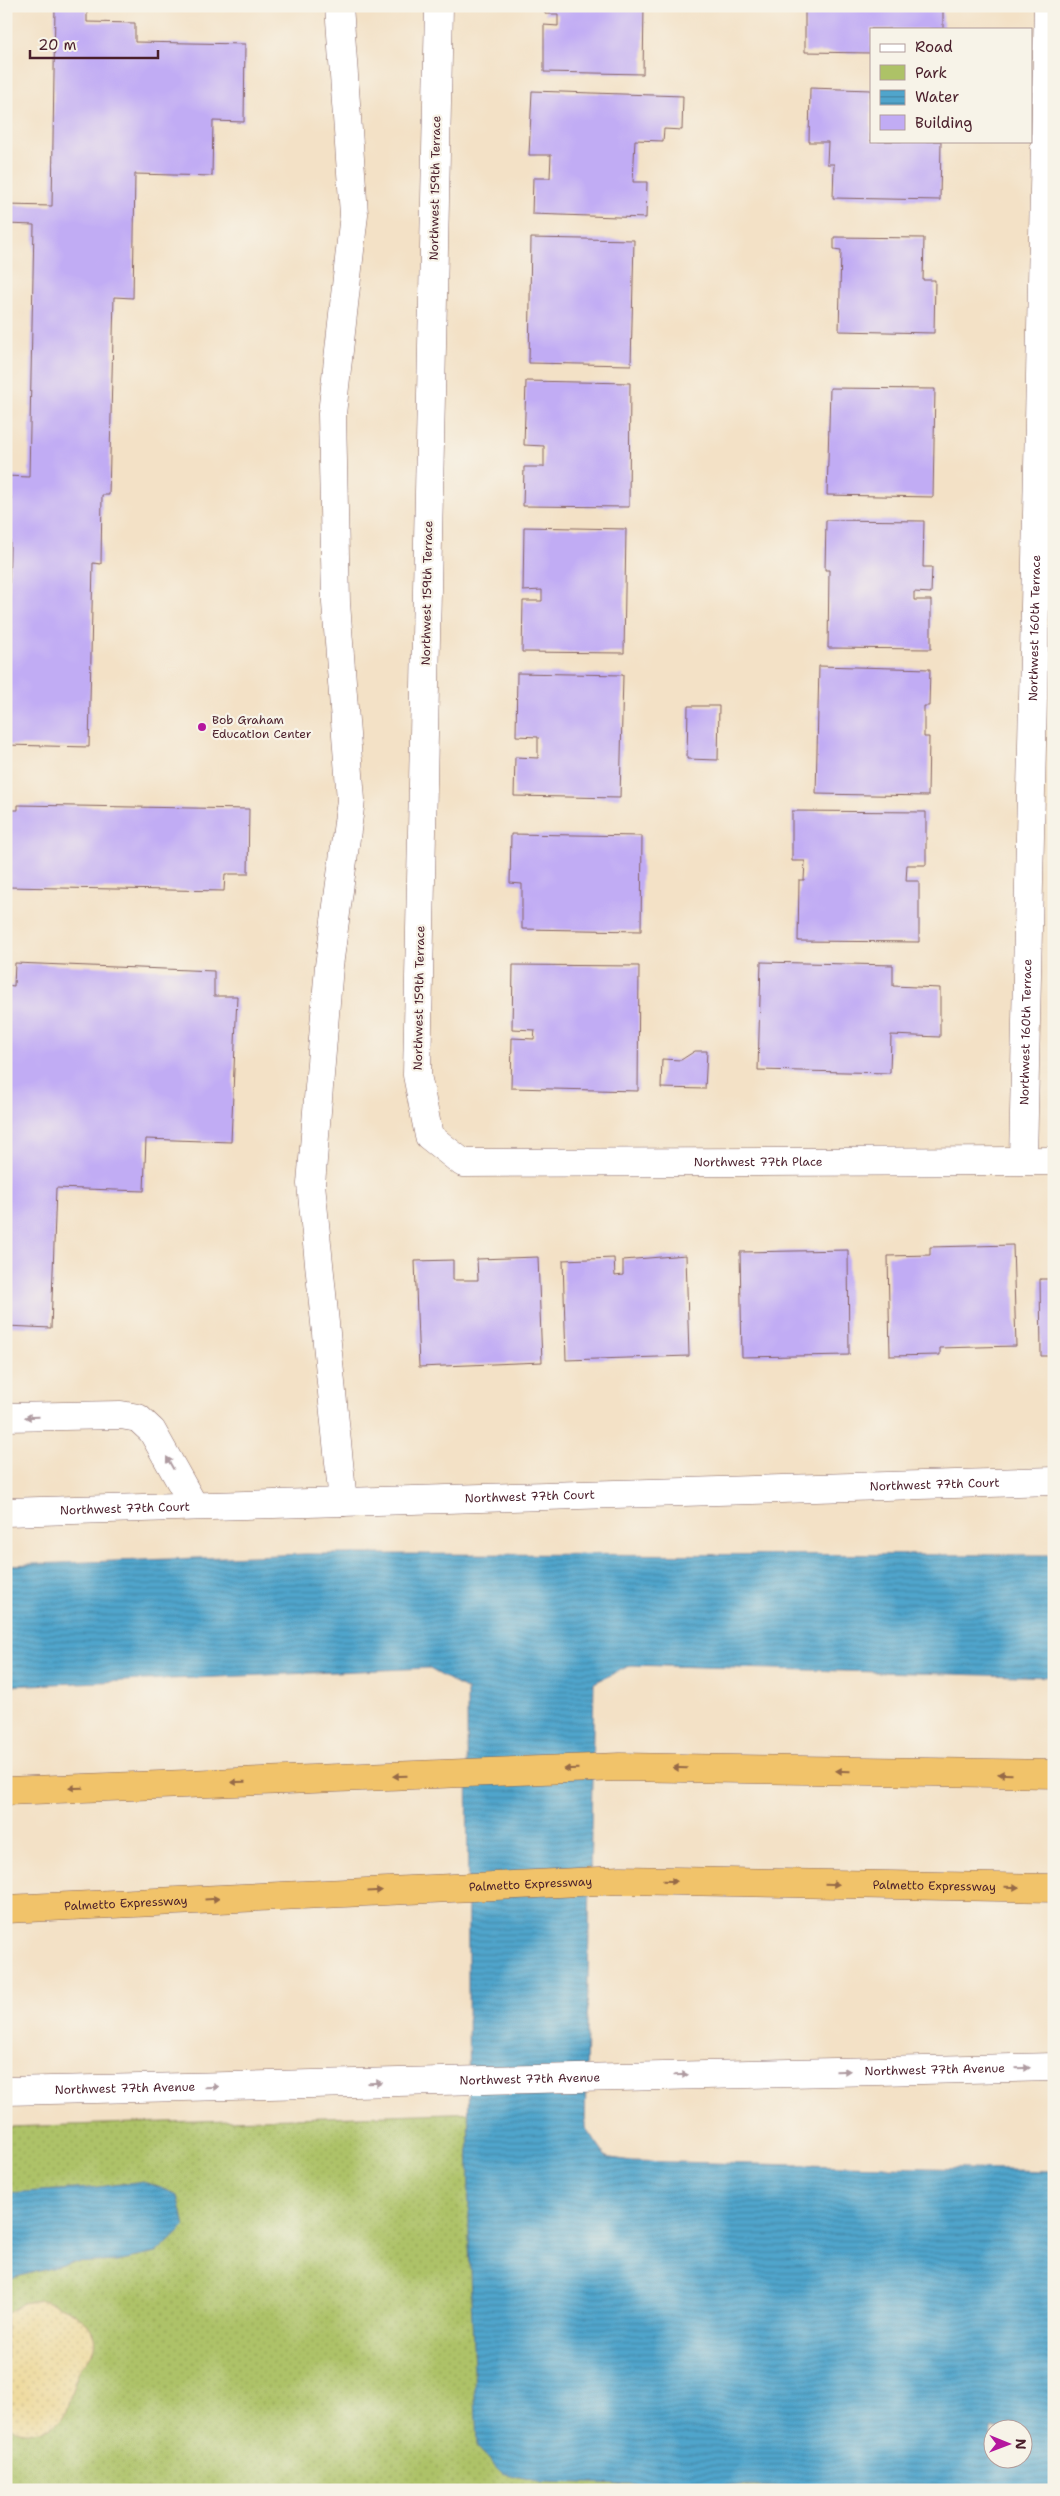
<svg xmlns="http://www.w3.org/2000/svg" width="1060" height="2496" font-family="'Shantell Sans',sans-serif">
  <style>
    .green { fill: url(#green-dots); stroke: #7c7049 }
    .sand { fill: url(#sand-dots); stroke: #9c7c64 }
    .water { fill: url(#water-rules); stroke: #4d627c; fill-rule: evenodd }
    .building { fill: #c1acf4 }
    .lines { fill: none; stroke-linecap: round; stroke-linejoin: round }
    .minor-casing { stroke: #856361; stroke-width: 29 }
    .highway-casing { stroke: #856361; stroke-width: 29 }
    .minor { stroke: #fff; stroke-width: 28 }
    .highway { stroke: #f1c36a; stroke-width: 28 }
    .oneway { fill: #ae9aa0 }
    .oneway2 { fill: #956947 }
    .poi-dot { fill: #b5179e; stroke: #f7f3e8; stroke-width: 2 }
    .labels { text-anchor: middle; dominant-baseline: central; stroke-width: 4.5; stroke-linejoin: round; paint-order: stroke }
    .street-label { font-size: 12px; fill: #4a1f2b; stroke: #f7f3e8 }
    .poi-label { font-size: 12px; fill: #4a1f2b; stroke: #f7f3e8; text-anchor: start }
  </style>
  <defs>
    <pattern id="green-dots" width="8" height="8" patternUnits="userSpaceOnUse" patternTransform="scale(1.25)"><rect width="8" height="8" fill="#adc267"/><path d="M2 2h.1M6 6h.1" fill="none" stroke="#96a65a" stroke-width="1.8" stroke-linecap="round"/></pattern>
    <pattern id="sand-dots" width="8" height="8" patternUnits="userSpaceOnUse" patternTransform="scale(1.25)"><rect width="8" height="8" fill="#eeda9e"/><path d="M2 2h.1M6 6h.1" fill="none" stroke="#cebb88" stroke-width="1.8" stroke-linecap="round"/></pattern>
    <pattern id="water-rules" width="6" height="5" patternUnits="userSpaceOnUse" patternTransform="scale(1.25)"><rect width="6" height="5" fill="#50a5cc"/><path d="M0 2.5h6" fill="none" stroke="#4486a6"/></pattern>
  </defs>
  <rect width="100%" height="100%" fill="#f7f3e8"/>
  <filter id="ink" filterUnits="userSpaceOnUse"><feTurbulence type="fractalNoise" baseFrequency=".02" numOctaves="2"/><feDisplacementMap in="SourceGraphic" scale="10" xChannelSelector="R" yChannelSelector="G"/><feConvolveMatrix kernelMatrix="1 2 1 2 8 2 1 2 1" color-interpolation-filters="sRGB"/></filter>
  <filter id="wash" filterUnits="userSpaceOnUse"><feTurbulence type="fractalNoise" baseFrequency=".0096" numOctaves="4" result="noise"/><feDisplacementMap in="SourceGraphic" scale="20" xChannelSelector="R" yChannelSelector="G"/><feGaussianBlur stdDeviation="1.12" result="paint"/><feColorMatrix in="noise" values="0 0 0 0 0 0 0 0 0 0 0 0 0 0 0 0 0 1.4 0 .05"/><feComposite in="paint" operator="in"/></filter>
  <g filter="url(#wash)">
    <rect width="100%" height="100%" fill="#f3e1c6"/>
    <path class="green" d="M483,2112l17,346 554,32h-1048v-363z"/>
    <path class="sand" d="M41,2300c21,5 65,23 51,53 -3,8 -12,13 -15,22 -5,11 -8,31 -13,40 -11,19 -42,22 -58,10v-111l17,-11z"/>
    <g class="water">
      <path d="M306,1554l748,1v122l-423,-12 -37,18 -9,444 21,30 25,4 423,10v319h-155l-357,-8 -40,-9 -25,-26 -8,-202 -2,-555 -39,-22 -422,18v-121zM992,2428h30v30h-30z"/>
      <path d="M143,2181l35,14 7,31 -28,27 -40,8 -46,2 -55,14 -10,6v-90l85,-5z"/>
    </g>
    <g id="blocks">
      <g class="building">
        <path d="M55,6h32v16l48,1v19l110,2 -1,78 -31,-1 -1,55 -77,-2 -2,124 -19,-1 -5,198h-7l-1,69 -8,-1 -4,184 -83,-2 5,-248h-5v-21l23,1 5,-252 -28,-1v-19l46,1z"/>
        <path d="M545,6h99l-1,68 -99,-2v-47l14,1v-12h-13z"/>
        <path d="M805,6h138v23h-72v24l-66,-1z"/>
        <path d="M810,88l61,2v51h70l-1,59 -107,-2 1,-34h-7l1,-22h-19z"/>
        <path d="M532,91l151,5 -1,34 -18,-1 -1,12 -28,-1 -2,42h14l-1,36 -114,-4 1,-36h17l1,-23h-22z"/>
        <path d="M834,237l90,1 -1,42h12l-1,53 -95,-2 2,-81 -7,-1z"/>
        <path d="M531,238l103,2 -3,125 -102,-2z"/>
        <path d="M526,381l104,2 -1,124 -106,-1 1,-39h20v-21l-20,-1z"/>
        <path d="M830,388l105,1 -2,108 -106,-2z"/>
        <path d="M826,520l98,1 -1,46h9l-1,26 -17,-1v8h17v49l-103,-1 1,-78h-4z"/>
        <path d="M524,527l102,2 -2,124 -102,-1 1,-51h19v-11l-19,1z"/>
        <path d="M819,666l111,3 -1,37h-5v31h5l-1,59 -112,-2z"/>
        <path d="M517,673l106,2 -3,123 -106,-2 1,-39 23,1v-21l-22,-1z"/>
        <path d="M688,706h31l-1,54 -31,-1z"/>
        <path d="M18,805l231,4 -1,65h-23l-1,17 -218,-4v-77h12z"/>
        <path d="M792,811l134,1v53h-19l-1,16h13v61l-121,-1 1,-61h5l1,-19h-13z"/>
        <path d="M511,834l131,2 -1,95 -119,-2v-45l-12,-1z"/>
        <path d="M761,962l132,3v21l47,2v49l-49,-2 -1,38 -132,-3z"/>
        <path d="M15,963l199,8v25h23l-6,146 -85,-3 -2,52 -88,-3 -5,140 -45,-2v-341l8,1z"/>
        <path d="M513,965l126,1 -1,125 -127,-3 1,-50 22,1 1,-9 -23,-1z"/>
        <path d="M695,1051h12l-2,38 -44,-1 1,-29 19,1z"/>
        <path d="M1013,1245l3,101 -76,2v7l-50,1 -2,-100 42,-1v-8z"/>
        <path d="M848,1250l1,105 -107,2 -2,-105z"/>
        <path d="M686,1255l3,101 -123,4 -3,-100 51,-2 1,18 8,-1v-15z"/>
        <path d="M538,1257l4,105 -123,5 -4,-106 38,-1v20h25l-1,-21z"/>
        <path d="M1040,1279h14v98h-3l-1,-21h-9z"/>
      </g>
    </g>
  </g>
  <g filter="url(#ink)">
    <use href="#blocks" fill-opacity="0" stroke="#856361" stroke-width="1"/>
    <g class="lines">
      <g class="minor-casing">
        <g id="minor">
          <path d="M339,6l15,208 -22,200 4,189 15,197 -22,166 -18,218 32,318"/>
          <path id="s1" d="M439,6l-22,1069 12,61 34,27 591,-2"/>
          <path id="s2" d="M1023,1160l25,-1154"/>
          <path d="M6,1417l115,-2 17,3 14,13 42,75"/>
          <path id="s3" d="M6,1512l1048,-31"/>
          <path id="s4" d="M6,2091l1048,-24"/>
        </g>
      </g>
      <g class="highway-casing">
        <g id="highway">
          <path d="M6,1791l614,-24 434,7"/>
          <path id="s5" d="M6,1909l615,-29 433,8"/>
        </g>
      </g>
      <use href="#minor" class="minor"/>
      <use href="#highway" class="highway"/>
    </g>
    <defs><path id="oneway-solid" d="M-6-.8H1V-3.2L6.5 0L1 3.2V.8H-6Z" transform="scale(1.25)"/></defs>
    <g class="oneway">
      <use href="#oneway-solid" transform="translate(32 1417) rotate(179)"/>
      <use href="#oneway-solid" transform="translate(170 1463) rotate(-119)"/>
      <use href="#oneway-solid" transform="translate(1023 2068) rotate(-1)"/>
      <use href="#oneway-solid" transform="translate(843 2071) rotate(-1)"/>
      <use href="#oneway-solid" transform="translate(681 2075) rotate(-1)"/>
      <use href="#oneway-solid" transform="translate(375 2083) rotate(-1)"/>
      <use href="#oneway-solid" transform="translate(212 2087) rotate(-1)"/>
    </g>
    <g class="oneway2">
      <use href="#oneway-solid" transform="translate(680 1768) rotate(-179)"/>
      <use href="#oneway-solid" transform="translate(571 1769) rotate(178)"/>
      <use href="#oneway-solid" transform="translate(843 1771) rotate(-179)"/>
      <use href="#oneway-solid" transform="translate(1005 1774) rotate(-179)"/>
      <use href="#oneway-solid" transform="translate(400 1776) rotate(178)"/>
      <use href="#oneway-solid" transform="translate(238 1782) rotate(178)"/>
      <use href="#oneway-solid" transform="translate(76 1788) rotate(178)"/>
      <use href="#oneway-solid" transform="translate(670 1881) rotate(1)"/>
      <use href="#oneway-solid" transform="translate(832 1884) rotate(1)"/>
      <use href="#oneway-solid" transform="translate(1012 1887) rotate(1)"/>
      <use href="#oneway-solid" transform="translate(375 1891) rotate(-3)"/>
      <use href="#oneway-solid" transform="translate(212 1899) rotate(-3)"/>
    </g>
  </g>
  <circle class="poi-dot" cx="202" cy="727" r="5"/>
  <g class="labels">
    <g class="street-label">
      <text transform="translate(435 188) rotate(-89)">Northwest 159th Terrace</text>
      <text transform="translate(427 593) rotate(-89)">Northwest 159th Terrace</text>
      <text stroke="none"><textPath href="#s2" startOffset="532">Northwest 160th Terrace</textPath></text>
      <text transform="translate(419 998) rotate(-89)">Northwest 159th Terrace</text>
      <text stroke="none"><textPath href="#s2" startOffset="128">Northwest 160th Terrace</textPath></text>
      <text stroke="none"><textPath href="#s1" startOffset="1470">Northwest 77th Place</textPath></text>
      <text stroke="none"><textPath href="#s3" startOffset="929">Northwest 77th Court</textPath></text>
      <text stroke="none"><textPath href="#s3" startOffset="524">Northwest 77th Court</textPath></text>
      <text stroke="none"><textPath href="#s3" startOffset="119">Northwest 77th Court</textPath></text>
      <text stroke="none"><textPath href="#s5" startOffset="525">Palmetto Expressway</textPath></text>
      <text stroke="none"><textPath href="#s5" startOffset="929">Palmetto Expressway</textPath></text>
      <text stroke="none"><textPath href="#s5" startOffset="120">Palmetto Expressway</textPath></text>
      <text stroke="none"><textPath href="#s4" startOffset="929">Northwest 77th Avenue</textPath></text>
      <text stroke="none"><textPath href="#s4" startOffset="524">Northwest 77th Avenue</textPath></text>
      <text stroke="none"><textPath href="#s4" startOffset="119">Northwest 77th Avenue</textPath></text>
    </g>
    <g class="poi-label">
      <text x="212" y="720">Bob Graham<tspan x="212" dy="14">Education Center</tspan></text>
    </g>
  </g>
  <rect width="1060" height="2496" fill="none" stroke="#f7f3e8" stroke-width="25"/>
  <rect x="870" y="28" width="162" height="115" fill="#f7f3e8" stroke="#b29e9c"/>
  <rect x="880" y="44" width="25" height="8" fill="#ffffff" stroke="#b29e9c"/>
  <text x="915" y="52" font-size="15" fill="#4a1f2b">Road</text>
  <rect x="880" y="65" width="25" height="15" fill="#adc267" stroke="#b29e9c"/>
  <text x="915" y="78" font-size="15" fill="#4a1f2b">Park</text>
  <rect x="880" y="90" width="25" height="15" fill="url(#water-rules)" stroke="#b29e9c"/>
  <text x="915" y="102" font-size="15" fill="#4a1f2b">Water</text>
  <rect x="880" y="115" width="25" height="15" fill="#c1acf4" stroke="#b29e9c"/>
  <text x="915" y="128" font-size="15" fill="#4a1f2b">Building</text>
  <g transform="translate(1008 2444) rotate(91)"><circle r="24" fill="#f7f3e8" stroke="#b29e9c"/>
  <path d="M0-4L9 19L0 12L-9 19Z" fill="#b5179e"/>
  <text y="-8" font-size="14" font-weight="bold" text-anchor="middle" fill="#4a1f2b">N</text>
  </g>
  <path d="M30 50v8h128v-8" fill="none" stroke="#4a1f2b" stroke-width="2.5"/>
  <text x="38" y="50" font-size="15" fill="#4a1f2b" stroke="#f7f3e8" stroke-width="4" paint-order="stroke">20 m</text>
</svg>
